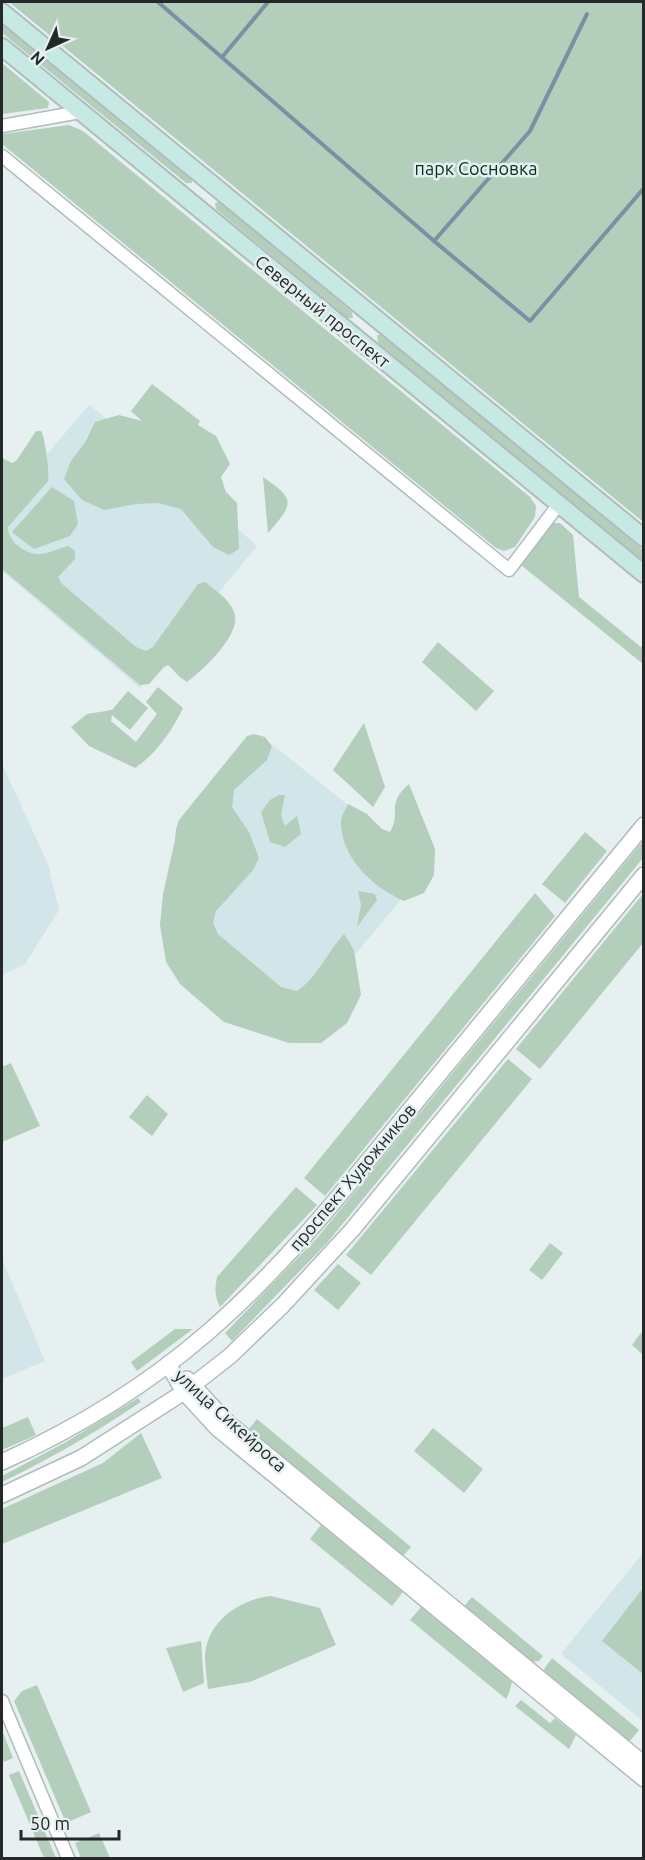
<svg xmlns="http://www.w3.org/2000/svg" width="645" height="1860" font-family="Ubuntu,sans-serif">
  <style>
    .built { fill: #d2e5e8 }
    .green { fill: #b4cebc }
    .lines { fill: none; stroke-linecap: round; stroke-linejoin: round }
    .stream { stroke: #7e8ea4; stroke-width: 4 }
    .minor-casing { stroke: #b2bbbc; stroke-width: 15 }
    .tertiary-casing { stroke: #b2bbbc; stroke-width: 18 }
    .secondary-casing { stroke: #b2bbbc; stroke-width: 20 }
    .minor { stroke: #fff; stroke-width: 12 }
    .tertiary { stroke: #fff; stroke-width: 15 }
    .secondary { stroke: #c7e9e4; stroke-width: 16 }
    .labels { text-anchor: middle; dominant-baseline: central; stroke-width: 5; stroke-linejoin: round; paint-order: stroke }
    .park-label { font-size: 18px; fill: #05321b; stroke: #e6f0f1 }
    .street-label { font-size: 18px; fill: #242828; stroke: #e6f0f1 }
  </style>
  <rect width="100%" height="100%" fill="#e6f0f1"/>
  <g class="built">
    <path d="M89,405l74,57 94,84 -117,142 -138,-117v-64z"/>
    <path d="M273,745l115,92 15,60 -119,143 -113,-90 15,-103z"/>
    <path d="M2,764l46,100 11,46 -34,54 -23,11z"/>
    <path d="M2,1259l43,102 -43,18z"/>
    <path d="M643,1553v168l-82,-67z"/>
  </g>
  <g class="green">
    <path d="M9,2h634v518l-1,1z"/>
    <path d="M2,21l189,156 1,6h-6l-184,-150z"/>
    <path d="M2,63l47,39 -1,6 -46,6z"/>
    <path d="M69,125l14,6 447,366 6,9 -1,11 -20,30 -11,4 -8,-3 -494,-404v-9l1,-1z"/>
    <path d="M221,201l131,111 1,6h-6l-131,-109 -1,-6z"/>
    <path d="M377,335h6l260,215v11l-265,-218z"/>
    <path d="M152,384l48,37 -2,4 18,11 14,28 -9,13 5,15 11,11 2,46 -10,6 -16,-8 -32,-38 -23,-6 -22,1 -32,6 -22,-10 -18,-21 7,-18 15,-20 9,-19 24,-7 23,6 -11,-10z"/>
    <path d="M36,431h5c4,5 9,44 7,50l-40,46c-1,14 18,28 31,27 9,0 20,-6 29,-8l7,5v8l-17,18 3,6 75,64 10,4 7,-4 45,-63 7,-2c10,8 25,18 29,30 9,21 -31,58 -47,70l-6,-4 -13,-13 -4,2 -15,17 -9,1 -138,-116v-111l10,5 5,-3z"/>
    <path d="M263,477c34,23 30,27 5,56z"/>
    <path d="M52,487l22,14 4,23 -8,12 -36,13 -22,-17z"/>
    <path d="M549,523h11l13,12 6,62 62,50 2,-3v20l-122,-99z"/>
    <path d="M438,642l56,49 -18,20 -54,-49z"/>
    <path d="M158,687l25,21c-11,23 -27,46 -48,60l-46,-22 -18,-19 16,-13 25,-4 16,-19 20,17 -18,22 -18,-15 -1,6 25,21 21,-28 -11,-12z"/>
    <path d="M364,723l21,64 -12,20 -40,-37z"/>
    <path d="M254,734l11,3 7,9 -5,14 -33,30 -2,17 17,25 10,26 -6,12 -37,41 -3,12 5,11 63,53 16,4c21,-14 30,-39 47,-57l10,16 7,45 -14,28 -26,20h-32l-65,-21 -44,-38 -14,-22 -6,-37 3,-31 12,-54 1,-11 3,-9 68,-84z"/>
    <path d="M409,784l26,65 -1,26 -10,18 -20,8c-31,-14 -63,-42 -63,-80 0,-5 5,-12 7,-17l19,10 15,15 8,3c12,-20 -5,-27 19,-48z"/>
    <path d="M279,795h6l-4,20 4,11 12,-10 4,18 -16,13 -15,-5 -9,-30 9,-12z"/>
    <path d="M585,832l22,19 -42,52 -23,-19z"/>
    <path d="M643,841v17l-317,386 -94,97 -7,-8 92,-95z"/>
    <path d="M358,891l17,3 2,6 -20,27 4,-22z"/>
    <path d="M535,893l20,23 -230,280 -21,-18z"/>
    <path d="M643,894v49l-103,126 -24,-20z"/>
    <path d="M508,1059l24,20 -161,196 -25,-20z"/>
    <path d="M11,1063l29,63 -38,16v-75z"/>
    <path d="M147,1095l21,19 -16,22 -23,-19z"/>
    <path d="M296,1187l21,18 -97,102c-6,-11 -5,-19 -3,-30z"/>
    <path d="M550,1243l13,10 -21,27 -13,-10z"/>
    <path d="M338,1264l23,19 -23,27 -24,-20z"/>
    <path d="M175,1329h18l-56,42 -6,-9z"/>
    <path d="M643,1330v25l-11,-10z"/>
    <path d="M138,1398l3,4c-45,30 -91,57 -139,80v-6l64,-34z"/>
    <path d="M28,1417l8,18 -34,15v-22z"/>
    <path d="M257,1419l154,128 -8,9 -154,-127z"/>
    <path d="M433,1428l50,41 -19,24 -50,-42z"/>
    <path d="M141,1433l21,45 -160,66v-35l101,-46z"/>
    <path d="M321,1525l82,67 -11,14 -82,-67z"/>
    <path d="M643,1588v86l-41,-33z"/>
    <path d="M271,1596l49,12 16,37 -86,37 -42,7c-1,-10 -3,-22 -3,-32 1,-35 35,-58 66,-61z"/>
    <path d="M472,1597l71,59 -4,5 -8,1 -67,-56z"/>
    <path d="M421,1607l91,75 -3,11 -3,6 -96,-79z"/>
    <path d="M201,1641l3,42 -21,9 -17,-44z"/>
    <path d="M552,1658l87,72 -10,12 -84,-70 -1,-3z"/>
    <path d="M37,1685l54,127 -25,11 -52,-122 8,-10z"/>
    <path d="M521,1700l29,23 5,-5 21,17 -7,14 -54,-43z"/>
    <path d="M2,1730l11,28 -9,4 -2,-5z"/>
    <path d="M19,1771l37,87h-12l-35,-83z"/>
    <path d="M99,1833l11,25h-29l-6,-15z"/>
  </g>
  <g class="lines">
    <g class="stream">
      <path d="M158,2l276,239 96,80 114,-133"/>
      <path d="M223,56l45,-54"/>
      <path d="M434,241l96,-110 57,-117"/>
    </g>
    <g class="minor-casing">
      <g id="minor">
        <path d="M2,126l78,-14"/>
        <path d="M2,156l507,414 50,-66"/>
        <path d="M2,1701l66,157"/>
      </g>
    </g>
    <g class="tertiary-casing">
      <g id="tertiary">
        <path d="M168,1364l16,28 33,36 427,351"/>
        <path d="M187,1379l39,42 418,343"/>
        <path d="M2,1462c73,-33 144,-76 205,-129 85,-73 153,-163 224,-249 71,-86 142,-173 213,-259"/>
        <path d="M2,1495l79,-37 103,-66 46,-36 53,-51 69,-75 292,-355"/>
      </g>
    </g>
    <g class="secondary-casing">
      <g id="secondary">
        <path d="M2,12l642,526"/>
        <path d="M2,47l642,527"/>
      </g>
    </g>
    <use href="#minor" class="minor"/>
    <use href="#tertiary" class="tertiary"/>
    <use href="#secondary" class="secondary"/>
  </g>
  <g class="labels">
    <g class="park-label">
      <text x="476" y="168">парк Сосновка</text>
    </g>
    <g class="street-label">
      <text transform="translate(323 311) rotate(39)">Северный проспект</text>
      <text transform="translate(352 1177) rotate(-50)">проспект Художников</text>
      <text transform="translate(231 1420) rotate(42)">улица Сикейроса</text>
    </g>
  </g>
  <rect width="645" height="1860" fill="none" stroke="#242828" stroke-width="6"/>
  <g transform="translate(48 48) rotate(225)" stroke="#e6f0f1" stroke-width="4.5" paint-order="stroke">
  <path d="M0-4.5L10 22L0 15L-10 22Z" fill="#242828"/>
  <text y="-9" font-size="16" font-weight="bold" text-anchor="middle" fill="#242828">N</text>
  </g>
  <path d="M21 1830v9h98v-9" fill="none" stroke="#242828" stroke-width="3"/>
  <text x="30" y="1830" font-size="18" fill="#242828" stroke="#e6f0f1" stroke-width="4.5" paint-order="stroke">50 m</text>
</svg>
